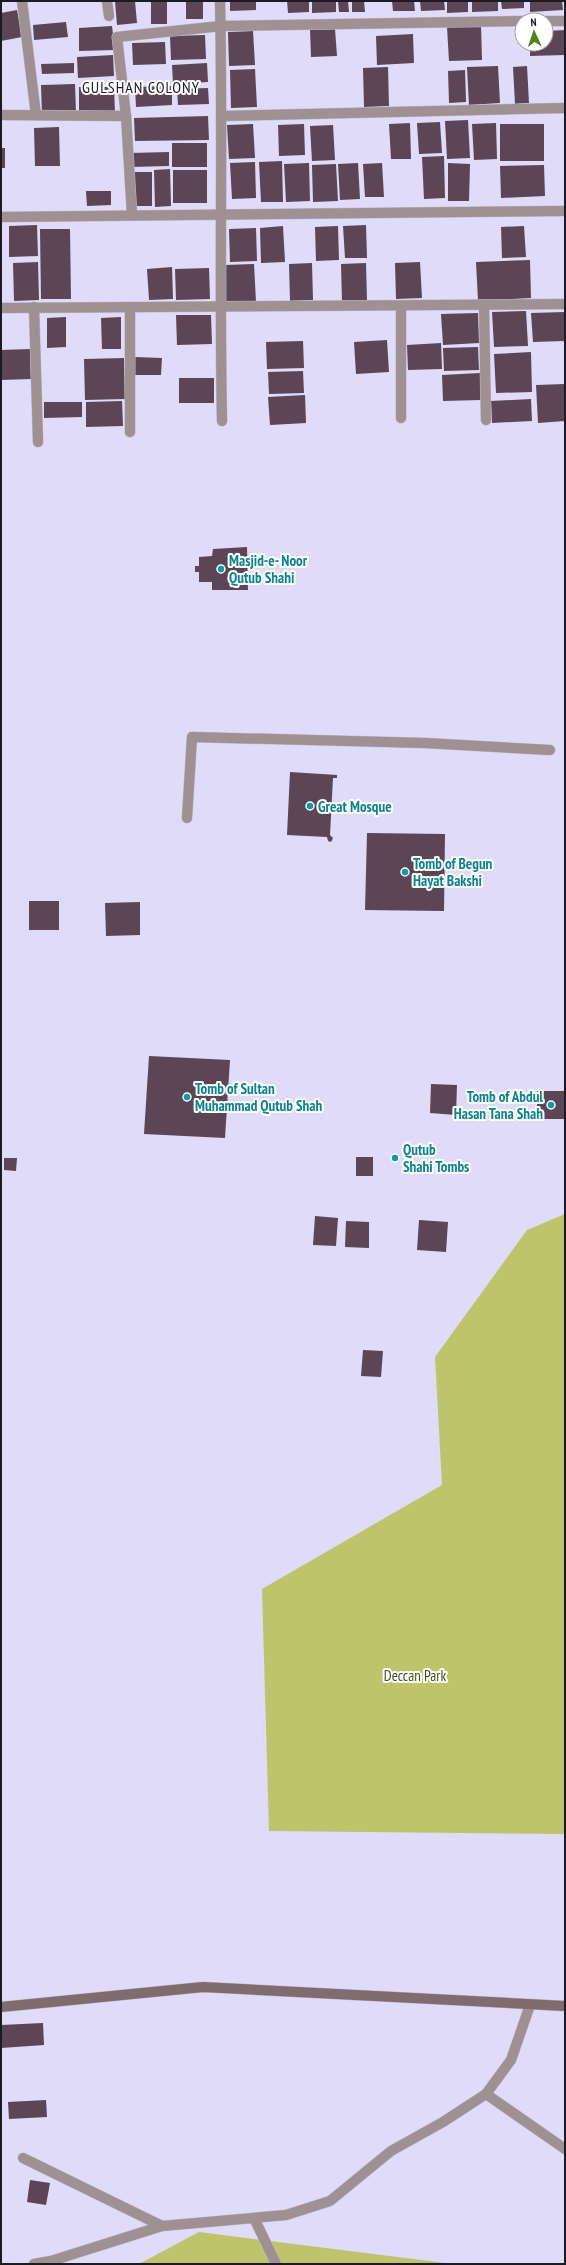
<svg xmlns="http://www.w3.org/2000/svg" width="566" height="2265" font-family="'PT Sans Narrow',sans-serif">
  <style>
    .green { fill: #bdc46b }
    .building { fill: #5c4555 }
    .lines { fill: none; stroke-linecap: round; stroke-linejoin: round }
    .street-casing { stroke: #bcb8d2; stroke-width: 11 }
    .secondary-casing { stroke: #bcb8d2; stroke-width: 11 }
    .street { stroke: #9f9092; stroke-width: 10 }
    .secondary { stroke: #806b6d; stroke-width: 10 }
    .culture-dot { fill: #0f9aa8; stroke: #fff; stroke-width: 1.5 }
    .labels { text-anchor: middle; dominant-baseline: central; stroke-width: 4; stroke-linejoin: round; paint-order: stroke }
    .culture-label { font-size: 15px; font-weight: bold; fill: #0d838f; stroke: #fff; text-anchor: start }
    .park-label { font-size: 15px; fill: #494c21; stroke: #fff }
    .neighbourhood-label { font-size: 16px; letter-spacing: 1px; fill: #1c1a24; stroke: #fff }
  </style>
  <rect width="100%" height="100%" fill="#dfdbf8"/>
  <g class="green">
    <path d="M565,1214v620l-296,-3 -7,-242 180,-104 -7,-128 92,-127z"/>
    <path d="M199,2232l254,32h-314z"/>
  </g>
  <g class="building">
    <path d="M115,1h20l2,22 -20,2z"/>
    <rect x="151" y="1" width="16" height="23"/>
    <rect x="186" y="1" width="17" height="18"/>
    <path d="M230,1h26v9l-26,1z"/>
    <path d="M287,1h22v11l-21,1z"/>
    <path d="M312,1h24v11l-24,1z"/>
    <path d="M338,1h10l1,11h-10z"/>
    <path d="M352,1h12l1,11h-13z"/>
    <path d="M392,1h22l1,10h-22z"/>
    <path d="M420,1h24l1,9 -24,1z"/>
    <path d="M447,1h21v11l-21,1z"/>
    <path d="M472,1h26v10l-26,1z"/>
    <path d="M501,1h23v7l-22,1z"/>
    <path d="M530,1h32l1,9 -33,2z"/>
    <path d="M17,10l5,27 -21,4v-28z"/>
    <path d="M66,22l2,15 -34,3 -1,-15z"/>
    <path d="M481,25l1,35 -33,1 -2,-34z"/>
    <path d="M112,26l3,24 -36,1v-23z"/>
    <path d="M310,29h25l2,27 -26,1z"/>
    <path d="M565,30v25l-35,1v-12h16v-13z"/>
    <path d="M253,31l2,34 -26,1 -1,-34z"/>
    <path d="M413,34l1,29 -37,2 -1,-29z"/>
    <path d="M205,35l1,24 -35,1 -1,-24z"/>
    <path d="M165,42l1,22 -33,1 -1,-22z"/>
    <path d="M113,55l1,21 -36,2 -1,-21z"/>
    <path d="M74,63v10l-32,1 -1,-10z"/>
    <path d="M207,63l1,19 -35,2 -1,-19z"/>
    <path d="M498,66l2,37 -31,2 -2,-38z"/>
    <path d="M527,66l2,37 -14,1 -2,-37z"/>
    <path d="M388,67l1,39 -25,1 -1,-39z"/>
    <path d="M255,69l2,38 -26,1 -1,-38z"/>
    <path d="M465,70l1,32 -17,1 -1,-32z"/>
    <path d="M75,84l1,29 -34,1 -1,-29z"/>
    <path d="M172,86v19l-36,2 -1,-20z"/>
    <path d="M79,87h35l1,26h-36z"/>
    <path d="M208,88l1,16 -31,1 -1,-16z"/>
    <path d="M208,116l1,24 -74,1 -1,-23z"/>
    <path d="M468,120l2,38 -23,1 -2,-38z"/>
    <path d="M440,122l2,31 -23,1 -2,-31z"/>
    <path d="M410,123l1,36h-20l-2,-35z"/>
    <path d="M496,123l1,36 -23,1 -2,-36z"/>
    <path d="M253,124l2,34 -26,1 -2,-34z"/>
    <path d="M304,124l1,31 -26,1 -1,-31z"/>
    <rect x="500" y="124" width="44" height="37"/>
    <path d="M333,125l2,35 -23,1 -2,-35z"/>
    <path d="M59,127l1,39h-25l-1,-38z"/>
    <rect x="172" y="143" width="35" height="24"/>
    <rect x="1" y="148" width="4" height="20"/>
    <path d="M169,152v14l-38,1 -1,-14z"/>
    <path d="M444,156l1,42 -21,1 -2,-42z"/>
    <path d="M282,161l1,41h-22l-2,-40z"/>
    <path d="M255,162l1,36 -24,1 -2,-36z"/>
    <path d="M309,163l1,38 -24,1 -2,-38z"/>
    <path d="M358,163l2,36 -20,1 -2,-36z"/>
    <path d="M382,163l2,34h-19l-2,-33z"/>
    <path d="M448,163l22,1 -1,37h-21z"/>
    <path d="M336,164l2,37 -25,1 -1,-37z"/>
    <path d="M544,165l1,31 -44,2 -1,-32z"/>
    <path d="M170,169l1,37 -16,1 -1,-37z"/>
    <rect x="173" y="170" width="34" height="33"/>
    <rect x="132" y="172" width="20" height="34"/>
    <path d="M86,191h25v14l-24,1z"/>
    <path d="M37,225l1,31 -29,1v-31z"/>
    <path d="M366,225l1,33h-22l-2,-32z"/>
    <path d="M283,226l2,36 -24,1 -1,-35z"/>
    <path d="M338,226l1,34 -23,1 -1,-34z"/>
    <path d="M524,226l2,31 -24,1 -1,-31z"/>
    <path d="M256,228l1,33 -27,1 -1,-33z"/>
    <path d="M40,229h30l1,70h-30z"/>
    <path d="M530,260l1,38 -53,3 -2,-39z"/>
    <path d="M38,262l1,38 -25,1 -1,-38z"/>
    <path d="M420,262l2,36 -26,1 -1,-36z"/>
    <path d="M312,263l1,37 -23,1 -1,-37z"/>
    <path d="M366,263l1,38 -25,1 -1,-38z"/>
    <path d="M254,264l2,38 -30,1 -1,-38z"/>
    <path d="M172,267l1,32 -24,1 -2,-31z"/>
    <path d="M209,268l1,31 -34,1 -1,-31z"/>
    <path d="M526,311l2,35 -34,1 -2,-35z"/>
    <path d="M565,312v29l-32,1 -2,-29z"/>
    <path d="M478,313l1,30 -36,2 -2,-31z"/>
    <path d="M176,315h35l1,29 -35,1z"/>
    <path d="M66,317v30l-19,1v-30z"/>
    <path d="M121,317v32h-19l-1,-31z"/>
    <path d="M387,340l2,32 -33,2 -2,-32z"/>
    <path d="M303,341l1,27 -37,1 -1,-27z"/>
    <path d="M441,343l1,26 -34,1 -1,-25z"/>
    <path d="M478,347l1,23 -35,1 -1,-23z"/>
    <path d="M30,349l1,30 -30,1v-30z"/>
    <path d="M531,352l1,40 -36,1 -2,-39z"/>
    <path d="M135,357l27,1 -1,17h-26z"/>
    <path d="M124,358l1,41 -40,1 -1,-41z"/>
    <path d="M303,371l1,22 -35,1 -1,-22z"/>
    <path d="M480,373l1,27 -38,1 -1,-26z"/>
    <rect x="179" y="378" width="35" height="25"/>
    <path d="M565,384v37l-27,2 -2,-38z"/>
    <path d="M305,395l1,28 -36,2 -2,-28z"/>
    <path d="M531,399l1,22 -40,2 -1,-22z"/>
    <path d="M122,401l1,25 -37,1v-25z"/>
    <path d="M44,402h38v15l-38,1z"/>
    <path d="M247,547l1,43h-36v-8h-13v-10h-4v-6h4v-9l13,-1 1,-7z"/>
    <path d="M290,772l47,3v3h-4l-3,57 3,3 -2,4 -3,-1 -1,-4 -40,-2z"/>
    <path d="M367,833l78,1 -1,77 -79,-1z"/>
    <rect x="29" y="901" width="30" height="29"/>
    <path d="M140,902v33l-34,1 -1,-33z"/>
    <path d="M149,1056l81,4 -5,78 -81,-4z"/>
    <path d="M431,1084l26,1 -1,30 -26,-2z"/>
    <rect x="537" y="1091" width="28" height="28"/>
    <rect x="356" y="1157" width="17" height="19"/>
    <path d="M4,1158h13l-1,13 -12,-1z"/>
    <path d="M315,1216l23,2 -2,28 -23,-1z"/>
    <path d="M419,1220l29,2 -2,30 -29,-2z"/>
    <path d="M346,1221l23,1v26l-24,-1z"/>
    <path d="M363,1350l20,1 -2,26 -20,-1z"/>
    <path d="M43,2023l1,22 -43,3v-23z"/>
    <path d="M46,2100l1,17 -38,2 -1,-17z"/>
    <path d="M30,2180l20,3 -4,22 -19,-3z"/>
  </g>
  <g class="lines">
    <g class="street-casing">
      <g id="street">
        <path d="M22,1l14,114"/>
        <path d="M107,1l2,15"/>
        <path d="M220,1c3,140 -1,280 2,420"/>
        <path d="M546,21h19"/>
        <path d="M1,115l125,1"/>
        <path d="M222,116l343,-8"/>
        <path d="M132,215l-6,-99 -9,-79 104,-11 301,-5"/>
        <path d="M1,217l564,-6"/>
        <path d="M484,305l2,115"/>
        <path d="M401,306v112"/>
        <path d="M34,307l4,135"/>
        <path d="M130,307v125"/>
        <path d="M1,308l564,-4"/>
        <path d="M187,818l5,-81 233,6 125,7"/>
        <path d="M486,2094l79,55"/>
        <path d="M23,2158l139,68"/>
        <path d="M254,2218l22,46"/>
        <path d="M34,2264l17,-3 111,-35 124,-11 44,-14 61,-50 52,-29 43,-28 25,-34 19,-55"/>
      </g>
    </g>
    <g class="secondary-casing">
      <path id="secondary" d="M1,2007l202,-20 362,19"/>
    </g>
    <use href="#street" class="street"/>
    <use href="#secondary" class="secondary"/>
  </g>
  <g class="culture-dot">
    <circle cx="221" cy="569" r="4"/>
    <circle cx="310" cy="806" r="4"/>
    <circle cx="405" cy="872" r="4"/>
    <circle cx="187" cy="1097" r="4"/>
    <circle cx="551" cy="1105" r="4"/>
    <circle cx="395" cy="1158" r="4"/>
  </g>
  <g class="labels">
    <g class="culture-label">
      <text x="229" y="560">Masjid-e- Noor<tspan x="229" dy="17">Qutub Shahi</tspan></text>
      <text x="318" y="806">Great Mosque</text>
      <text x="413" y="863">Tomb of Begun<tspan x="413" dy="17">Hayat Bakshi</tspan></text>
      <text x="195" y="1088">Tomb of Sultan<tspan x="195" dy="17">Muhammad Qutub Shah</tspan></text>
      <text x="543" y="1096" text-anchor="end">Tomb of Abdul<tspan x="543" dy="17">Hasan Tana Shah</tspan></text>
      <text x="403" y="1149">Qutub<tspan x="403" dy="17">Shahi Tombs</tspan></text>
    </g>
    <g class="park-label">
      <text x="415" y="1675">Deccan Park</text>
    </g>
    <g class="neighbourhood-label">
      <text x="141" y="87">GULSHAN COLONY</text>
    </g>
  </g>
  <rect width="566" height="2265" fill="none" stroke="#1c1a24" stroke-width="4"/>
  <g transform="translate(534 32) rotate(357)"><circle r="19" fill="#ffffff" stroke="#a4a3a7"/>
  <path d="M0-3L7 15L0 10L-7 15Z" fill="#4e841c"/>
  <text y="-6" font-size="11" font-weight="bold" text-anchor="middle" fill="#1c1a24">N</text>
  </g>
</svg>
